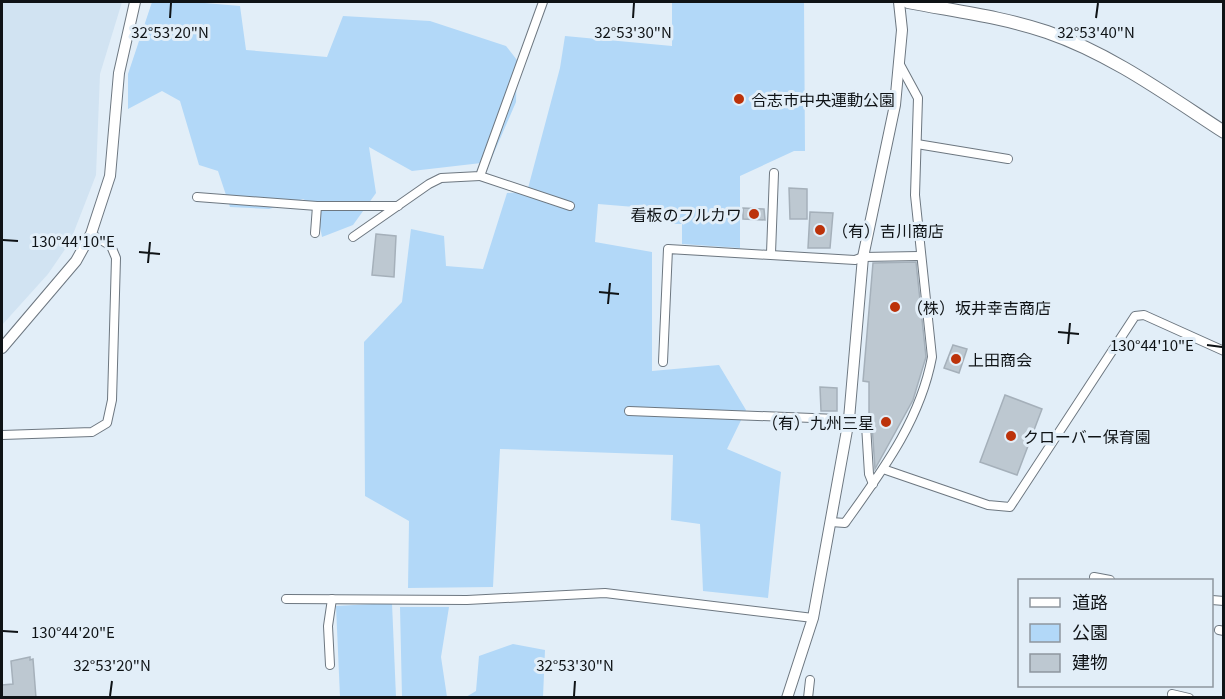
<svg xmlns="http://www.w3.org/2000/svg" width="1225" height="699" font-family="Georgia,'Noto Sans JP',serif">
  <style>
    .built { fill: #d1e3f2 }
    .green { fill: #b2d8f8 }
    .building { fill: #bdc8d1; stroke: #a5b0ba; stroke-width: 1.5 }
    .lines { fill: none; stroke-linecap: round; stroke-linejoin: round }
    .minor-casing { stroke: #6d7780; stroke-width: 10 }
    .tertiary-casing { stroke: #6d7780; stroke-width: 12 }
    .primary-casing { stroke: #6d7780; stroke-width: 14 }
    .minor { stroke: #fff; stroke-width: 8 }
    .tertiary { stroke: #fff; stroke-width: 10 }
    .primary { stroke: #fff; stroke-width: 12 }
    .ticks { fill: none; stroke: #0f1316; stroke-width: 2 }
    .poi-dot { fill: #bc320a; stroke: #e2eef8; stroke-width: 2 }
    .labels { text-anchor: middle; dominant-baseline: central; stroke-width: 6; stroke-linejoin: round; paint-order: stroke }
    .poi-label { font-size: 16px; fill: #0f1316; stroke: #e2eef8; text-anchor: start }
    .ticks-label { font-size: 15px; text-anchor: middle; fill: #0f1316; stroke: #e2eef8; stroke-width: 6; stroke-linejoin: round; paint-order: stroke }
  </style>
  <rect width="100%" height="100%" fill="#e2eef8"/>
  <path class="built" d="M2,2h120l-22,72 -4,101 -26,67 -22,32 -46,51z"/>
  <g class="green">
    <path d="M152,2h41l47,4 6,44 81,7 16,-41 87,5 76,25 11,14 -1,42 -26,60 -78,9 -43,-24 7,46 -23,32 -31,12 -6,-31 -13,-7 -34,10 -39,-2 -12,-36 -19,-6 -19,-64 -18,-10 -34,18v-35z"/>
    <path d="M672,2h132l1,149h-11l-54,25v72l-58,-4v-20h-11v-14l-73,-6 -3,38 57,10v119l67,-6 27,45 -19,39 54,23 -13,126 -65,-7 -3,-67 -29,-4 2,-65 -173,-6 -7,138 -85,1 1,-67 -44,-25 -1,-154 38,-40 9,-73 33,7 2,30 37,3 24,-76 20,-1 33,-124 5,-32 107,10z"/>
    <path d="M392,603l4,94h-56l-4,-91z"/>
    <path d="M400,607h49l-8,50 6,40h-45z"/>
    <path d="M513,644l32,6 -2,47h-77l10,-6 3,-35z"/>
  </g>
  <g class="building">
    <path d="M789,188l18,1v30h-17z"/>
    <path d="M743,208l21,1 1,11 -22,-1z"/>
    <path d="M810,212l23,1 -3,35h-22z"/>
    <path d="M376,234l20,2 -2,41 -22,-2z"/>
    <path d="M916,262l10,95 -13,43 -38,69 -3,-44 -3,-7v-36l-6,-1 10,-118z"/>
    <path d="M953,345l14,4 -8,24 -15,-5z"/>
    <path d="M820,387l17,1v23h-16z"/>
    <path d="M1005,395l37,14 -25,66 -37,-13z"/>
    <path d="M30,657v3l3,-1 3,39h-34v-13l11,-1 -2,-23z"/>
  </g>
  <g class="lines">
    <g class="minor-casing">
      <g id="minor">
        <path d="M917,144l91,15"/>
        <path d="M480,176l90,30"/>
        <path d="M197,197l120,9h81"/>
        <path d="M315,233l2,-27"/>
        <path d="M353,237l76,-53 12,-6 39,-2 63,-174"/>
        <path d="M771,253l3,-80"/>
        <path d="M663,362l5,-113 187,11 8,-3 56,-1"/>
        <path d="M629,411l234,9 3,5 3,49 4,10"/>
        <path d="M2,435l90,-3 15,-9 5,-23 4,-142 -5,-12 -20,-12"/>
        <path d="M883,469l105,36 22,2 125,-191 9,-1 80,36"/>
        <path d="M831,522l14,1c37,-52 75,-102 87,-166l-17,-162 3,-97 -19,-35"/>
        <path d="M1094,577l16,3"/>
        <path d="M286,599l181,1 138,-7 208,25"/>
        <path d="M1212,600l12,1"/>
        <path d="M1219,630l5,1"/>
        <path d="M330,665l-2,-39 4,-27"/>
        <path d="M1172,694l17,4"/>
        <path d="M808,698l2,-18"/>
      </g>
    </g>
    <g class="tertiary-casing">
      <g id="tertiary">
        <path d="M2,348l74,-87 15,-27 19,-58 9,-103 16,-71"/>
        <path d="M787,698l26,-80 36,-199 14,-162 32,-152 7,-75 -3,-28"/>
      </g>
    </g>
    <g class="primary-casing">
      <path id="primary" d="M908,2c46,9 95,15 139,30 64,22 120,63 177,100"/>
    </g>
    <use href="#minor" class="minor"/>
    <use href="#tertiary" class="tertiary"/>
    <use href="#primary" class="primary"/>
  </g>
  <path class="ticks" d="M170,18l1,-15M633,18l1,-15M1096,18l2,-15M3,240l15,1M139,252l21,2M148,263l2,-21M599,292l20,2M608,304l2,-21M1058,332l21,2M1068,344l2,-21M1207,345l15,2M3,631l15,1M110,696l2,-15M574,696l1,-15"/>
  <g class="poi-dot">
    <circle cx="739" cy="99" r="6"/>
    <circle cx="754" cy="214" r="6"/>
    <circle cx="820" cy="230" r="6"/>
    <circle cx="895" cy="307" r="6"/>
    <circle cx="956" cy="359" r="6"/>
    <circle cx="886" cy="422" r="6"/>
    <circle cx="1011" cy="436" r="6"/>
  </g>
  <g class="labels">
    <g class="poi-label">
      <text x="751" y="99">合志市中央運動公園</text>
      <text x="742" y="214" text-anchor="end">看板のフルカワ</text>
      <text x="832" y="230">（有）吉川商店</text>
      <text x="907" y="307">（株）坂井幸吉商店</text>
      <text x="968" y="359">上田商会</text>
      <text x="874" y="422" text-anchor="end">（有）九州三星</text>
      <text x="1023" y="436">クローバー保育園</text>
    </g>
  </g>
  <g class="ticks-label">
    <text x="170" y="38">32°53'20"N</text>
    <text x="633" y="38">32°53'30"N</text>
    <text x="1096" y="38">32°53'40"N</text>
    <text x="73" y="247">130°44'10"E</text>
    <text x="1152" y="351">130°44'10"E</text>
    <text x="73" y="638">130°44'20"E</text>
    <text x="112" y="671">32°53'20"N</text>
    <text x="575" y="671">32°53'30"N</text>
  </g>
  <rect width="1225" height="699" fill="none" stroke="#0f1316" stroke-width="6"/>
  <rect x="1018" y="579" width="195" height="108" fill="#e2eef8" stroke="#8e969e" stroke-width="1.5"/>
  <rect x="1030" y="598" width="30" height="9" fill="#ffffff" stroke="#8e969e" stroke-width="1.5"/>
  <text x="1072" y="609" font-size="18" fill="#0f1316">道路</text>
  <rect x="1030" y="624" width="30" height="18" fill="#b2d8f8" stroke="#8e969e" stroke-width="1.5"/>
  <text x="1072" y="639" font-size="18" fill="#0f1316">公園</text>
  <rect x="1030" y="654" width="30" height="18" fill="#bdc8d1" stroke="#8e969e" stroke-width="1.5"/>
  <text x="1072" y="669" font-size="18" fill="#0f1316">建物</text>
</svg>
